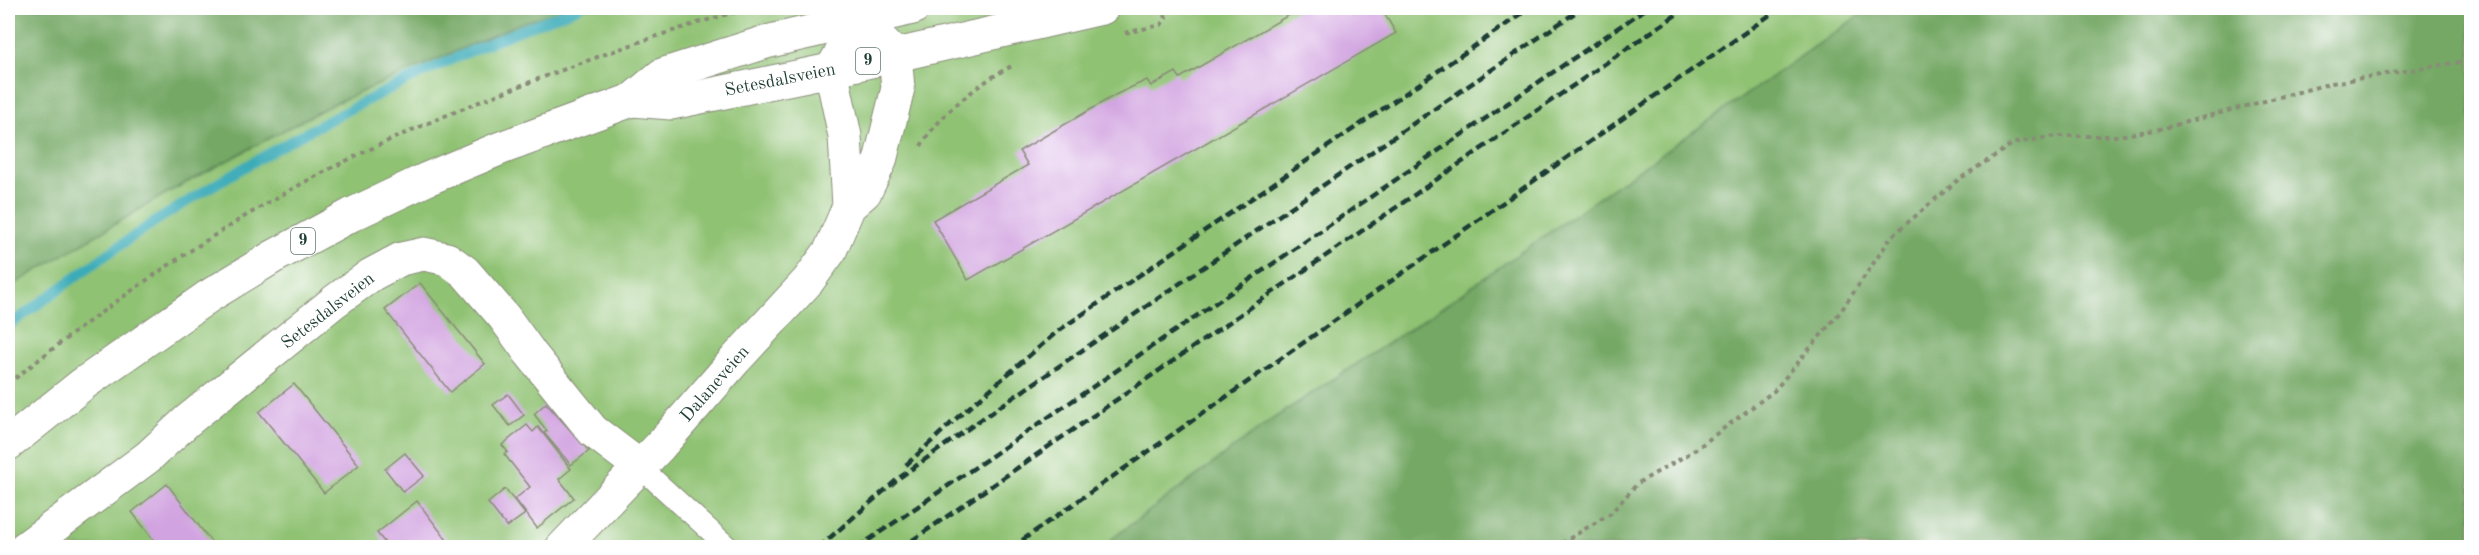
<svg xmlns="http://www.w3.org/2000/svg" width="2479" height="555" font-family="'Old Standard TT',serif">
  <style>
    .green { fill: #90c273; stroke: #588054; stroke-width: 1.5 }
    .forest { fill: #74a865; stroke: #4a724c; stroke-width: 1.5 }
    .lines { fill: none; stroke-linecap: round; stroke-linejoin: round }
    .stream { stroke: #3babb8; stroke-width: 10 }
    .building { fill: #d1a3e0 }
    .service-casing { stroke: #898c78; stroke-width: 23 }
    .minor-casing { stroke: #898c78; stroke-width: 35 }
    .trunk-casing { stroke: #898c78; stroke-width: 35 }
    .path { stroke: #898c78; stroke-width: 4; stroke-dasharray: 4.5 4.5; stroke-linecap: butt }
    .service { stroke: #fff; stroke-width: 21 }
    .minor { stroke: #fff; stroke-width: 33 }
    .trunk { stroke: #fff; stroke-width: 33 }
    .rail { stroke: #1f3d34; stroke-width: 4.5; stroke-dasharray: 9 4.5; stroke-linecap: butt }
    .labels { text-anchor: middle; dominant-baseline: central; stroke-width: 4.5; stroke-linejoin: round; paint-order: stroke }
    .shield { fill: #fff; stroke: #627771; stroke-width: 1.5 }
    .shield-label { font-size: 16px; font-weight: bold; fill: #1f3d34 }
    .street-label { font-size: 18px; fill: #1f3d34; stroke: #fff }
  </style>
  <rect width="100%" height="100%" fill="#fff"/>
  <filter id="ink" filterUnits="userSpaceOnUse"><feTurbulence type="fractalNoise" baseFrequency=".0167" numOctaves="2"/><feDisplacementMap in="SourceGraphic" scale="12" xChannelSelector="R" yChannelSelector="G"/><feConvolveMatrix kernelMatrix="1 2 1 2 8 2 1 2 1" color-interpolation-filters="sRGB"/></filter>
  <filter id="wash" filterUnits="userSpaceOnUse"><feTurbulence type="fractalNoise" baseFrequency=".008" numOctaves="4" result="noise"/><feDisplacementMap in="SourceGraphic" scale="24" xChannelSelector="R" yChannelSelector="G"/><feGaussianBlur stdDeviation="1.35" result="paint"/><feColorMatrix in="noise" values="0 0 0 0 0 0 0 0 0 0 0 0 0 0 0 0 0 1.4 0 .05"/><feComposite in="paint" operator="in"/></filter>
  <g filter="url(#wash)">
    <rect width="100%" height="100%" fill="#f3dabc"/>
    <rect class="green" x="8" y="8" width="2463" height="539"/>
    <g class="forest">
      <path d="M8,8h562l-46,14 -191,82 -166,89 -159,95z"/>
      <path d="M1870,8h601v539h-1367l9,-9 161,-120 157,-103z"/>
    </g>
    <g class="lines">
      <path class="stream" d="M8,326c51,-36 102,-76 156,-110 130,-82 269,-155 414,-208"/>
    </g>
    <g id="blocks">
      <g class="building">
        <path d="M1301,8h80l15,25 -428,247 -35,-60 95,-55 -9,-14 98,-57 30,-14 4,6 25,-14 4,6z"/>
        <path d="M420,283l65,81 -35,28 -65,-82z"/>
        <path d="M294,384l65,81 -35,28 -65,-81z"/>
        <path d="M508,394l16,21 -14,11 -17,-21z"/>
        <path d="M546,403l43,48 -18,14 -27,-32 3,-2 -13,-17z"/>
        <path d="M527,425l6,7 5,-5 33,42 -12,10 15,19 -37,30 -22,-29 15,-12 -26,-33 4,-2 -6,-7z"/>
        <path d="M405,453l19,23 -21,16 -18,-23z"/>
        <path d="M167,484l49,64h-56l-28,-36z"/>
        <path d="M505,489l20,25 -18,13 -19,-24z"/>
        <path d="M417,501l36,47h-64l-12,-15z"/>
      </g>
    </g>
  </g>
  <g filter="url(#ink)">
    <use href="#blocks" fill-opacity="0" stroke="#898c78" stroke-width="1.5"/>
    <g class="lines">
      <g class="service-casing">
        <path id="service" d="M639,466l90,82"/>
      </g>
      <g class="minor-casing">
        <g id="minor">
          <path d="M25,548l123,-91 39,-36 148,-120 36,-26 30,-16 23,-5 23,5 18,13 39,45 26,36 63,78 46,35"/>
          <path d="M562,548l98,-102 76,-87 72,-78 22,-30 19,-45 16,-14 15,-31 18,-73 -3,-33 -34,-35 -30,50 14,66 4,70"/>
        </g>
      </g>
      <g class="trunk-casing">
        <g id="trunk">
          <path d="M632,100l39,3 160,-33 271,-62"/>
          <path d="M8,444l75,-60 126,-88 64,-39 78,-42 76,-36 74,-31 131,-48 30,-25 104,-33 147,-34"/>
        </g>
      </g>
      <g class="path">
        <path d="M1125,33l36,-8 5,-7 -3,-10"/>
        <path d="M921,146c16,-29 61,-66 91,-80"/>
        <path d="M8,384c81,-65 166,-126 256,-179 92,-54 193,-96 293,-133 64,-24 128,-47 194,-64"/>
        <path d="M1554,548l57,-35 27,-30 54,-31 82,-61 67,-80 51,-75 66,-56 56,-37 42,-7h62l42,-7 172,-46 140,-23"/>
      </g>
      <use href="#service" class="service"/>
      <use href="#minor" class="minor"/>
      <use href="#trunk" class="trunk"/>
      <g class="rail">
        <path d="M906,465l53,-49 99,-85 472,-323"/>
        <path d="M818,548l81,-70 77,-55 606,-415"/>
        <path d="M857,548l790,-540"/>
        <path d="M901,548l785,-540"/>
        <path d="M1011,548l769,-540"/>
      </g>
    </g>
  </g>
  <g class="labels">
    <g class="shield">
      <rect x="856" y="48" width="24" height="26" rx="4.5"/>
      <rect x="291" y="228" width="24" height="26" rx="4.5"/>
    </g>
    <g class="shield-label">
      <text x="868" y="61">9</text>
      <text x="303" y="241">9</text>
    </g>
    <g class="street-label">
      <text transform="translate(780 80) rotate(-11)">Setesdalsveien</text>
      <text transform="translate(328 311) rotate(-38)">Setesdalsveien</text>
      <text transform="translate(715 384) rotate(-49)">Dalaneveien</text>
    </g>
  </g>
  <rect width="2479" height="555" fill="none" stroke="#fff" stroke-width="30"/>
</svg>
